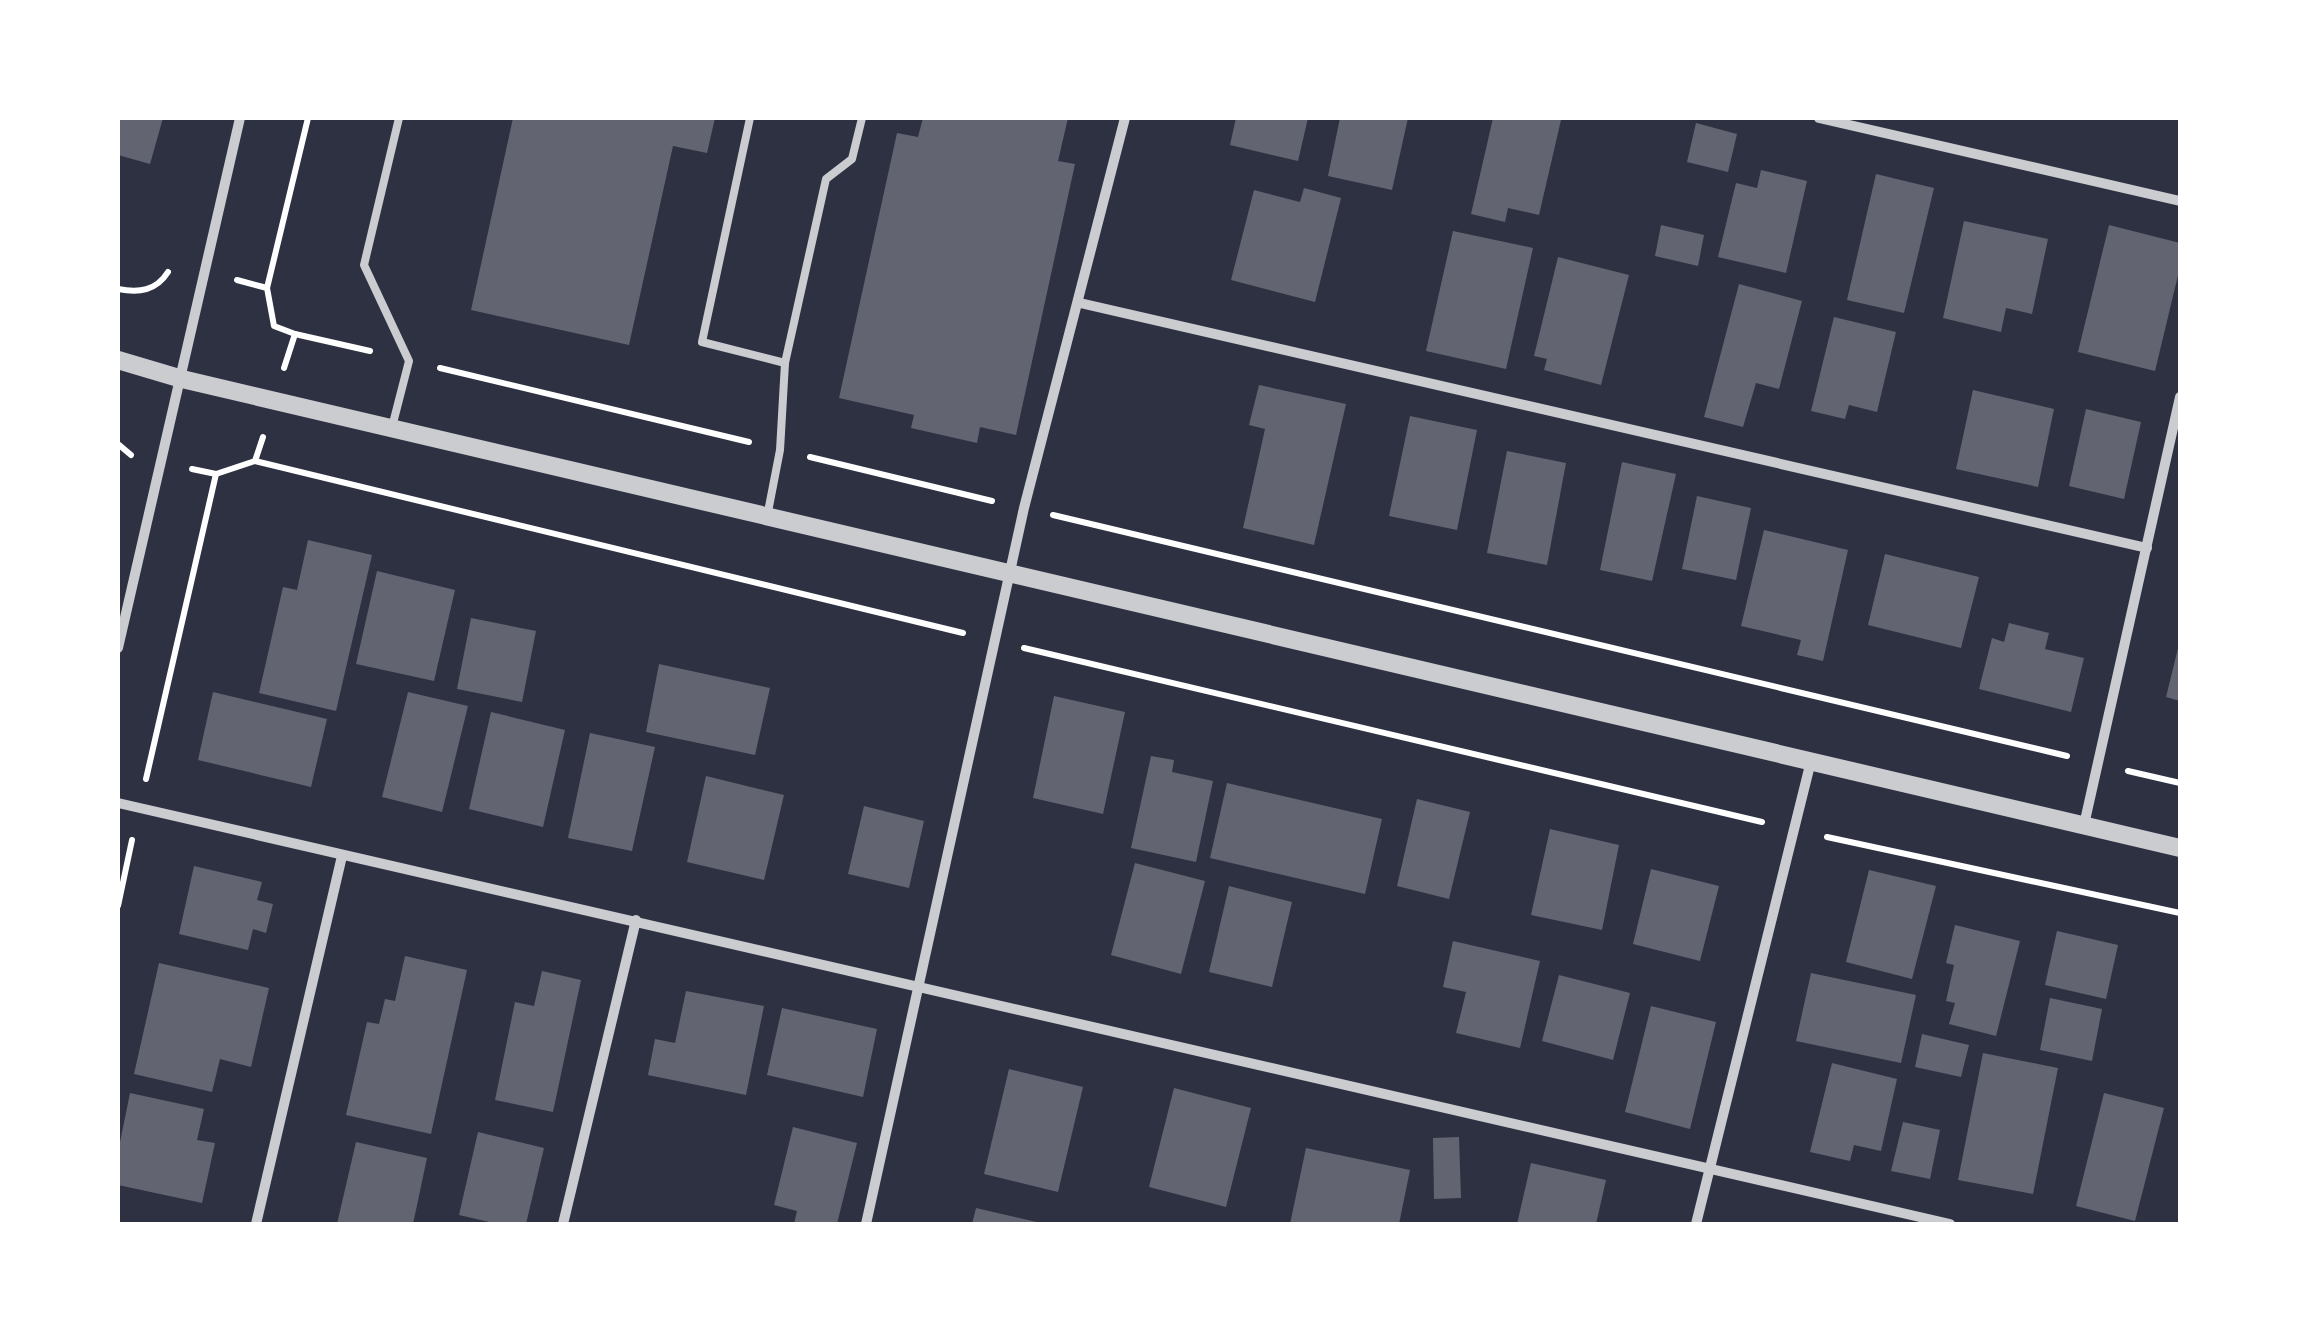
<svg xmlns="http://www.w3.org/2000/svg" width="2298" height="1342" font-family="'Crimson Pro',serif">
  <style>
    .building { fill: #626471 }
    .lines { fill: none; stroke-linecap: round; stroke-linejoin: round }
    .path { stroke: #fff; stroke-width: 6 }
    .service { stroke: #caccd0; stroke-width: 8 }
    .minor { stroke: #caccd0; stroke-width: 10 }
    .tertiary { stroke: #caccd0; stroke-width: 18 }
  </style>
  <rect width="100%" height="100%" fill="#2d3142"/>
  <g class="building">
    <path d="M118,118h45l-13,46 -32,-9z"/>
    <path d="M513,118h202l-8,35 -34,-7 -44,199 -158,-35z"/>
    <path d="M923,118h145l-10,43 17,3 -59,271 -36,-8 -3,16 -66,-15 3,-13 -75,-17 58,-265 21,4z"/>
    <path d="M1236,118h72l-10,43 -68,-16z"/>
    <path d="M1340,118h68l-16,72 -64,-14z"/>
    <path d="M1493,118l68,2 -22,95 -31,-7 -3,14 -34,-8z"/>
    <path d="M1696,123l41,11 -9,38 -41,-10z"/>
    <path d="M1761,170l46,11 -21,92 -68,-16 18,-74 21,5z"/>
    <path d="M1876,174l58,14 -30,125 -57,-13z"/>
    <path d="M1304,188l37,10 -26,104 -84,-22 23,-90 46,12z"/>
    <path d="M1964,221l84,18 -16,75 -26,-6 -5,24 -58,-14z"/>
    <path d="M1661,225l43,10 -6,31 -43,-10z"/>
    <path d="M2109,225l71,18v24l-25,104 -77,-19z"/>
    <path d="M1453,231l80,17 -27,121 -80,-18z"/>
    <path d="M1558,257l71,18 -28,110 -57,-15 3,-11 -13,-3z"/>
    <path d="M1739,284l63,17 -23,88 -23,-6 -13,44 -39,-10z"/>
    <path d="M1834,317l62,15 -19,80 -28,-7 -4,14 -34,-8z"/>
    <path d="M1259,385l87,19 -32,141 -71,-17 22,-99 -16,-4z"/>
    <path d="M1973,390l81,19 -16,78 -82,-18z"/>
    <path d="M2086,409l55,13 -17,77 -55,-13z"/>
    <path d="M1410,416l67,14 -20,100 -68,-14z"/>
    <path d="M1507,451l59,12 -19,102 -60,-12z"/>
    <path d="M1622,462l54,12 -24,107 -52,-11z"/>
    <path d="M1697,496l54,12 -15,72 -54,-11z"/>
    <path d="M1764,530l84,20 -25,111 -26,-6 4,-15 -60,-14z"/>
    <path d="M308,540l64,15 -36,156 -77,-18 24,-106 14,3z"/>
    <path d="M1885,554l94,23 -18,71 -93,-23z"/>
    <path d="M377,571l78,19 -21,91 -78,-17z"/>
    <path d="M471,618l65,13 -14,71 -65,-13z"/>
    <path d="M2009,623l40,10 -4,16 39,9 -13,54 -92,-23 13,-51 12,4z"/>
    <path d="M2180,640v61l-14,-4z"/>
    <path d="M659,664l111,24 -15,67 -109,-23z"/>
    <path d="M213,692l114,27 -16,68 -113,-27z"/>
    <path d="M408,692l60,14 -26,106 -60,-15z"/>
    <path d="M1054,696l71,16 -22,102 -70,-16z"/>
    <path d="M491,712l74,18 -22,97 -74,-18z"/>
    <path d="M590,733l65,14 -23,104 -64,-13z"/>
    <path d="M1151,756l23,4 -2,12 41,9 -17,81 -65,-14z"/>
    <path d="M706,776l78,19 -20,85 -77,-18z"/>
    <path d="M1227,783l155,36 -17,75 -155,-36z"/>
    <path d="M1417,799l53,13 -21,87 -52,-13z"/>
    <path d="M864,806l60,15 -15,67 -61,-14z"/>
    <path d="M1550,829l69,16 -17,85 -71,-15z"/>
    <path d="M1135,863l70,18 -24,93 -70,-19z"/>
    <path d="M194,866l68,16 -5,18 16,4 -7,29 -13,-4 -5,21 -69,-16z"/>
    <path d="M1651,869l68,17 -19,75 -67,-17z"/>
    <path d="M1869,870l67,16 -24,93 -66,-17z"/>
    <path d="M1229,886l63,16 -20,85 -63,-15z"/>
    <path d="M1955,925l65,16 -24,95 -47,-12 6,-21 -9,-2 8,-36 -8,-2z"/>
    <path d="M2057,931l61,14 -12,54 -61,-14z"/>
    <path d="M1453,941l87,20 -20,87 -64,-15 10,-41 -23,-5z"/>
    <path d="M405,956l62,14 -36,164 -85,-19 21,-93 12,2 6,-25 10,2z"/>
    <path d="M159,963l110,25 -18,79 -31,-8 -8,33 -78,-18z"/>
    <path d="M542,971l39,9 -28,132 -58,-12 20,-98 19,4z"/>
    <path d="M1811,973l105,22 -15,68 -105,-22z"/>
    <path d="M1559,975l71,18 -17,67 -71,-19z"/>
    <path d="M686,991l78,15 -18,89 -98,-20 7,-36 20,4z"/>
    <path d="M2050,998l52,11 -10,52 -52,-11z"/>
    <path d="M1651,1006l65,16 -26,107 -65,-17z"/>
    <path d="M782,1008l95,21 -14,68 -96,-22z"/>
    <path d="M1922,1034l47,11 -8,32 -46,-10z"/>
    <path d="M1983,1053l75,15 -25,126 -75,-14z"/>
    <path d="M1832,1063l65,16 -16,72 -27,-6 -4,16 -40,-9z"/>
    <path d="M1009,1069l74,18 -25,105 -74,-18z"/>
    <path d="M1174,1088l77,20 -25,99 -77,-20z"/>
    <path d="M130,1093l74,16 -7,31 18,3 -13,60 -84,-18v-33z"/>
    <path d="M2104,1093l60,15 -29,113 -59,-15z"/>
    <path d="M1903,1122l37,8 -10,49 -39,-8z"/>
    <path d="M793,1127l64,16 -20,81h-43l3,-13 -23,-6z"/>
    <path d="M478,1132l66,16 -18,76h-28l-39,-9z"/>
    <path d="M1459,1137l2,61 -27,1 -1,-61z"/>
    <path d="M356,1142l71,16 -14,66h-76z"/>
    <path d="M1306,1148l104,22 -11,54h-109z"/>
    <path d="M1531,1163l75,17 -10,44h-79z"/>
    <path d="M976,1208l65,15v1h-69z"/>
  </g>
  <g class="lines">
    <g class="path">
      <path d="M237,280l30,8 7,38 21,8 -11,34"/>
      <path d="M267,288l41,-170"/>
      <path d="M118,289c21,4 38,2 50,-17"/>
      <path d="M295,334l75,17"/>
      <path d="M440,368l309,74"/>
      <path d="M118,444l13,11"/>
      <path d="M810,457l182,44"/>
      <path d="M255,461l708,172"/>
      <path d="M216,474l39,-13 8,-24"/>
      <path d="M1053,515l1014,241"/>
      <path d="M1024,648l738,174"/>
      <path d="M2128,771l52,12"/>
      <path d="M146,779l70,-305 -24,-5"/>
      <path d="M1827,837l353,76"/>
      <path d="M118,906l14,-66"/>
    </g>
    <g class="service">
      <path d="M750,118l-48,224 83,21"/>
      <path d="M392,427l17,-66 -45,-96 35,-147"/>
      <path d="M767,517l13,-67 5,-87 41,-184 26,-20 10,-41"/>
    </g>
    <g class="minor">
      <path d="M1819,118l361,83"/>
      <path d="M1080,303l1067,245"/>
      <path d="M118,648l122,-530"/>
      <path d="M118,803l1832,421"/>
      <path d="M2084,825l96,-428"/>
      <path d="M256,1224l86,-368"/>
      <path d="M563,1224l73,-304"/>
      <path d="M866,1224l158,-716 101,-390"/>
      <path d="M1696,1224l115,-463"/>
    </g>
    <path class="tertiary" d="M118,360l64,19 1998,469"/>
  </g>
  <rect width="2298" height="1342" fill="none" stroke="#ffffff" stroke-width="240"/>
</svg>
